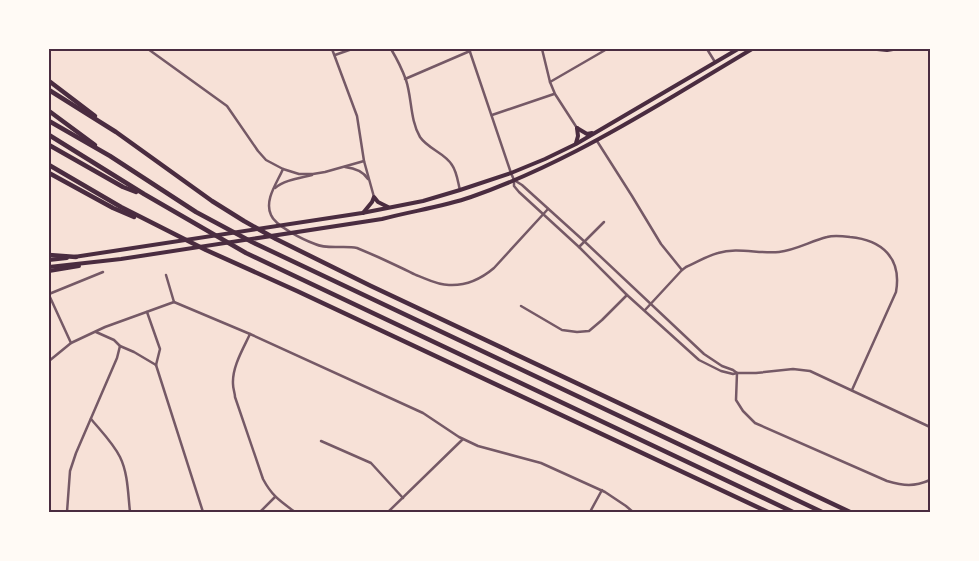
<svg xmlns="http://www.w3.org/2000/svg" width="979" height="561" font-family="'Source Sans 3',sans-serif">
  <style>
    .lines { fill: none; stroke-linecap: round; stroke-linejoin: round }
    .minor { stroke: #755966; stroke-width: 2.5 }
    .trunk { stroke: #4a2c40; stroke-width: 4 }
    .motorway { stroke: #4a2c40; stroke-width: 4.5 }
    .neatline { fill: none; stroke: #4a2c40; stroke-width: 2 }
  </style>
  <rect width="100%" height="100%" fill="#f7e1d7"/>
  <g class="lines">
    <g class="minor">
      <path d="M148,49l79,57 31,45 8,9 17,9 16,5h14l12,-2 39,-11"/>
      <path d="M332,49l25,67 7,45 10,36"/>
      <path d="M391,49c6,10 11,20 15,31 6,18 4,40 14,57 8,12 25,16 32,28 5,7 6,18 8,25"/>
      <path d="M469,49l42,124 3,7 8,5 63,57 119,112 18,12 11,4 4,3"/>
      <path d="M542,49l8,33 5,12 22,34"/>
      <path d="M707,49l8,13"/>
      <path d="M335,55l17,-6"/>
      <path d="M405,79l65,-28"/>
      <path d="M550,82l57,-33"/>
      <path d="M492,115l62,-21"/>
      <path d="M597,141l35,55 29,48 21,26"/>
      <path d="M345,167c9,1 18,4 23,12"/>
      <path d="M283,169c-6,14 -19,31 -12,46 4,11 33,25 44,29 13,6 28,1 42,4 7,3 14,6 21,9 13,6 26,12 38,18 11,4 21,10 33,10 18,1 32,-6 45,-17l54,-59"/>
      <path d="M514,180v6l5,6 60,55 48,48 72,65 22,11 12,3 4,-1h19l37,-4 17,2 120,56"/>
      <path d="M275,188c9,-8 25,-10 37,-13"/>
      <path d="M579,247l25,-25"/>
      <path d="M166,275l8,27"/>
      <path d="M49,294l54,-22"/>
      <path d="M49,295l22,48"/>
      <path d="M174,302l76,32 173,79 36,24 19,9 63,17 64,29 21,14 7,6"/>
      <path d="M521,306l41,24 15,2 12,-1 13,-11 25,-25"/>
      <path d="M645,310l37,-40 4,-3c11,-5 21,-11 32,-14 19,-6 41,1 61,-1 17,-2 32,-11 48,-15 7,-2 15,-1 23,0 32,3 52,21 46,55l-44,98"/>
      <path d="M147,312l13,37 -4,16"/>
      <path d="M96,332l18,8 6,6 14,6 22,13"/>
      <path d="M250,334c-7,15 -18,33 -17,50 0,5 2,9 2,13l28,82c9,17 17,22 32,33"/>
      <path d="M49,361l22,-18 34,-16 69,-25"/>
      <path d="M156,365l47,147"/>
      <path d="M737,373l-1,27 7,11 12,12 132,58c17,5 27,6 43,-1"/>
      <path d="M91,419c10,12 22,24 29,38 8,16 8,37 10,55"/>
      <path d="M321,441l50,22 32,35"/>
      <path d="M67,512l3,-41 6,-18 41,-95 3,-12"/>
      <path d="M260,512l15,-15"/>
      <path d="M388,512l75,-73"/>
      <path d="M590,512l12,-22"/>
    </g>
    <g class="trunk">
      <path d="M877,49l10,1 6,-1"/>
      <path d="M577,128l10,6 5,-1"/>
      <path d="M576,143l2,-7 -1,-8"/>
      <path d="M363,213l9,-11 2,-5 4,5 10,5"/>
      <path d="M74,257l288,-44 61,-12 37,-11 51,-17 34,-14 31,-15 162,-95"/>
      <path d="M49,260l18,-2"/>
      <path d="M49,267l72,-8 261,-40c30,-8 60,-12 89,-22 74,-26 139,-63 206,-103 25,-15 50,-30 75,-45"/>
      <path d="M49,271l30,-5"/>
    </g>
    <g class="motorway">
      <path d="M49,81l46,35"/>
      <path d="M49,90l67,42 96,69 32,20 32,18 95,47 479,226"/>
      <path d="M49,111l46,34"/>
      <path d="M49,121l61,35 86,56 56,30 570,270"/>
      <path d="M49,135l95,59 102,59 547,259"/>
      <path d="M49,145l74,42 13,5"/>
      <path d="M49,165l72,42 85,43 91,41 471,221"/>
      <path d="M49,173l64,35 21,9"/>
      <path d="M49,255l27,2"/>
    </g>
  </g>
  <rect width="979" height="561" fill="none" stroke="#fffaf5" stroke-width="100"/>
  <rect x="50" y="50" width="879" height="461" class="neatline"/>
</svg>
